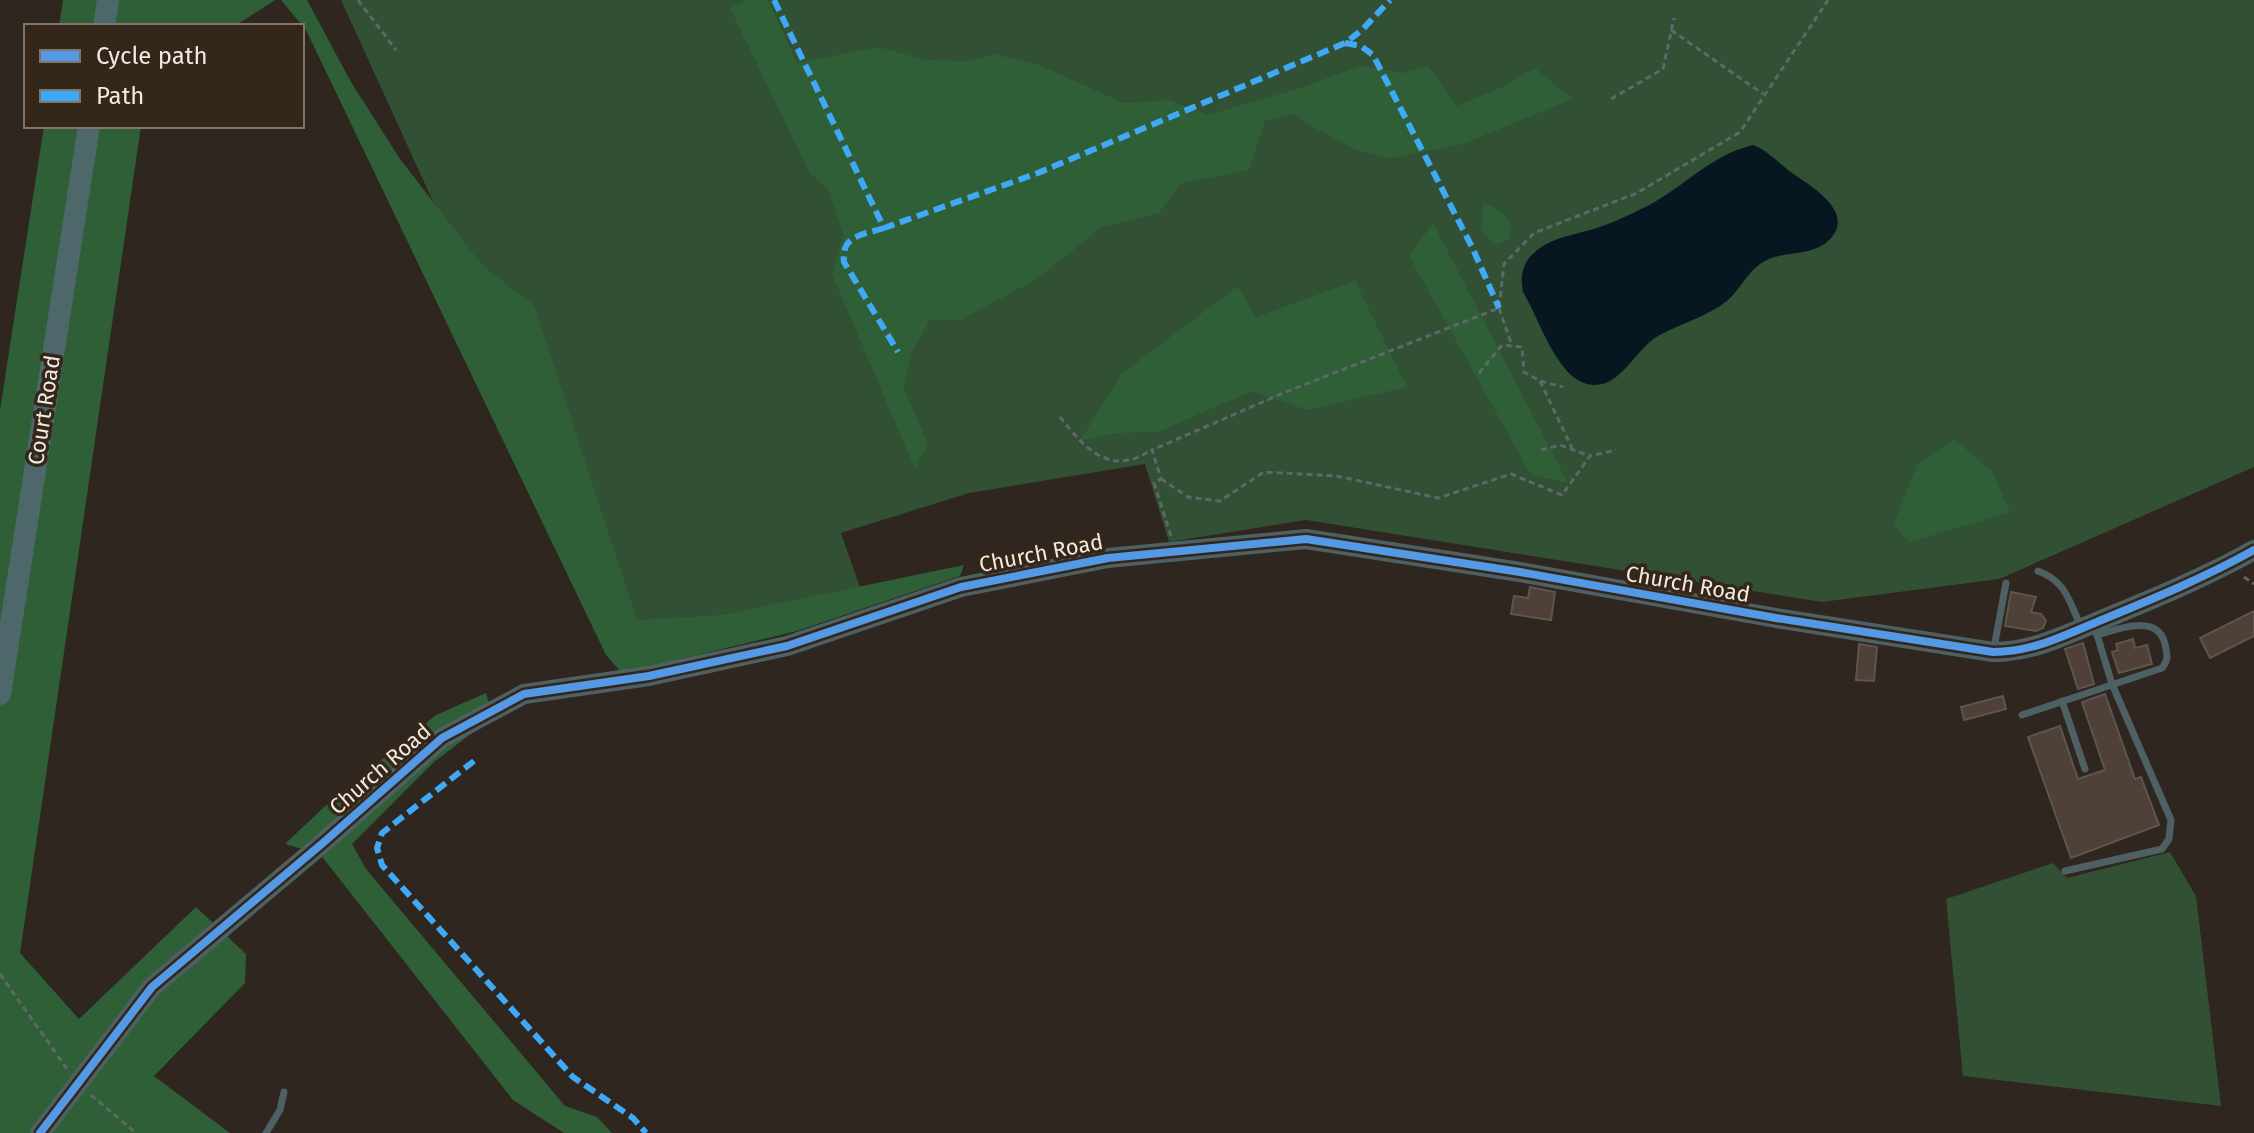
<svg xmlns="http://www.w3.org/2000/svg" width="2254" height="1133" font-family="'Fira Sans',sans-serif">
  <style>
    .green { fill: #315034 }
    .forest { fill: #2f5f37 }
    .water { fill: #061722 }
    .building { fill: #4f4038; stroke: #5d554f; stroke-width: 2 }
    .lines { fill: none; stroke-linecap: round; stroke-linejoin: round }
    .path { stroke: #5f6869; stroke-width: 3; stroke-dasharray: 6 4; stroke-linecap: butt }
    .lane { stroke: #4e6063; stroke-width: 7 }
    .secondary { stroke: #4d6164; stroke-width: 20 }
    .primary { stroke: #4e676a; stroke-width: 22 }
    .quiet { stroke: #3fa9f5; stroke-width: 6; stroke-dasharray: 12 6; stroke-linecap: butt }
    .cycleway-casing { stroke: #342619; stroke-width: 13 }
    .cycleway { stroke: #5399e6; stroke-width: 8 }
    .labels { text-anchor: middle; dominant-baseline: central; stroke-width: 7; stroke-linejoin: round; paint-order: stroke }
    .street-label { font-size: 22px; fill: #f4e9e1; stroke: #342619 }
  </style>
  <rect width="100%" height="100%" fill="#2e261f"/>
  <g class="green">
    <path d="M341,0h1913v467l-255,112 -177,23 -516,-82 -137,22 -24,-78 -176,29 -128,40 24,69 -230,42z"/>
    <path d="M2170,852l26,44 25,210 -258,-30 -17,-177 107,-36 14,15z"/>
  </g>
  <g class="forest">
    <path d="M63,0h212l-40,26h-176z"/>
    <path d="M281,0h26l44,82 49,77 83,107 51,39 103,315 85,-5 242,-50 -4,11 -163,55 -175,42 -16,-18 -300,-625z"/>
    <path d="M746,0h22l29,63 81,-16 48,13 45,1 22,-7 44,10 87,39 46,-3 38,15 96,-28 55,-21 45,7 24,-7 29,40 45,-19 33,-19 38,31 -110,45 -72,14 -35,-8 -41,-22 -20,-14 -30,7 -16,49 -68,13 -22,30 -57,14 -65,52 -77,41h-30l-17,30 -10,36 25,58 -13,25 -83,-195 12,-39 -17,-48 -17,-13 -80,-166z"/>
    <path d="M44,126h97l-121,827 59,66 117,-112 50,47 -1,29 -91,93 76,57h-230v-723z"/>
    <path d="M1483,204c19,4 34,16 25,36l-13,5 -14,-15z"/>
    <path d="M1433,223l135,260 -37,-8 -122,-219z"/>
    <path d="M1355,281l52,106 -100,23 -55,-19 -94,41 -41,1 -37,8 41,-67 117,-88 18,31z"/>
    <path d="M1954,439l38,32 18,41 -100,30 -16,-17 23,-61z"/>
    <path d="M486,693l7,24 -59,45 -82,82 14,25 199,237 32,11 15,16h-48l-51,-33 -193,-246 -35,-10 38,-36 113,-93z"/>
  </g>
  <path class="water" d="M1753,145c16,6 25,18 39,28 19,13 66,40 36,68 -18,17 -48,8 -68,23 -13,9 -20,25 -32,36 -21,17 -47,23 -70,36 -25,15 -39,56 -71,48 -31,-8 -48,-66 -64,-92 -3,-15 -1,-29 11,-39 16,-15 36,-17 56,-23 18,-5 35,-13 51,-21 40,-18 68,-54 112,-64z"/>
  <g class="building">
    <path d="M1530,587l25,5 -4,28 -40,-6 3,-18 14,2z"/>
    <path d="M2011,592l25,5 -5,15 10,2 5,7 -3,7 -7,3 -31,-5z"/>
    <path d="M2254,611v25l-44,22 -10,-20z"/>
    <path d="M2133,639l2,9 12,-3 5,19 -33,9 -7,-21 6,-2 -2,-6z"/>
    <path d="M2083,643l11,41 -16,5 -13,-40z"/>
    <path d="M1859,644l18,3 -3,34 -18,-1z"/>
    <path d="M2105,694l30,85 6,-2 18,48 -88,33 -43,-121 32,-11 18,53 27,-9 -23,-68z"/>
    <path d="M2003,696l3,13 -42,11 -3,-13z"/>
  </g>
  <g class="lines">
    <g class="path">
      <path d="M358,0l38,50"/>
      <path d="M1671,30l92,64"/>
      <path d="M1611,99l52,-30 11,-51"/>
      <path d="M1499,308l13,38"/>
      <path d="M1479,373l23,-28 20,2 2,25 16,9 23,6"/>
      <path d="M1540,381l32,67"/>
      <path d="M1060,417c15,19 39,50 68,43 8,-1 16,-6 24,-10"/>
      <path d="M1541,450l19,-5 30,11"/>
      <path d="M1161,479l27,18 32,4 44,-29 73,4 101,22 73,-24 51,21 28,-39 26,-6"/>
      <path d="M1171,536l-17,-53 7,-4 -9,-29 129,-56 218,-86 5,-44 30,-31 103,-40 103,-61 88,-132"/>
      <path d="M2244,577l10,7"/>
      <path d="M0,974l67,95"/>
      <path d="M91,1095l45,38"/>
    </g>
    <g class="lane">
      <path d="M2038,571c28,10 31,30 43,56"/>
      <path d="M1994,648l12,-65"/>
      <path d="M2062,701l23,68"/>
      <path d="M2022,715l140,-47c7,-8 5,-14 3,-24 -7,-31 -47,-15 -68,-9"/>
      <path d="M2065,871l97,-22 7,-10 2,-19 -59,-136 -18,-59"/>
      <path d="M266,1133l14,-23 4,-18"/>
    </g>
    <path class="secondary" d="M40,1133l112,-146 172,-145 118,-104 82,-44 125,-18 138,-30 174,-59 147,-29 198,-19 214,33 256,46 217,34c41,0 74,-18 111,-33 51,-21 102,-42 150,-69"/>
    <g class="primary">
      <path d="M104,26l4,-26"/>
      <path d="M0,694l89,-568"/>
    </g>
    <g class="quiet">
      <path d="M774,0l110,228 154,-55 307,-130 17,-13 28,-30"/>
      <path d="M1345,43l16,3 12,9 99,192 27,61"/>
      <path d="M884,228c-21,7 -43,7 -40,34l54,90"/>
      <path d="M474,761l-92,72 -5,15 5,17 191,212 60,41 13,15"/>
    </g>
    <g class="cycleway-casing">
      <path id="cycleway" d="M40,1133l112,-146 172,-145 118,-104 82,-44 125,-18 138,-30 174,-59 147,-29 198,-19 214,33 256,46 217,34c41,0 74,-18 111,-33 51,-21 102,-42 150,-69"/>
    </g>
    <use href="#cycleway" class="cycleway"/>
  </g>
  <g class="labels">
    <g class="street-label">
      <text transform="translate(44 410) rotate(-81)">Court Road</text>
      <text transform="translate(1041 553) rotate(-11)">Church Road</text>
      <text transform="translate(1688 584) rotate(10)">Church Road</text>
      <text transform="translate(380 769) rotate(-41)">Church Road</text>
    </g>
  </g>
  <rect x="24" y="24" width="280" height="104" fill="#342619" stroke="#817469" stroke-width="2"/>
  <rect x="40" y="50" width="40" height="12" fill="#5399e6" stroke="#817469" stroke-width="2"/>
  <text x="96" y="64" font-size="24" fill="#f4e9e1">Cycle path</text>
  <rect x="40" y="90" width="40" height="12" fill="#3fa9f5" stroke="#817469" stroke-width="2"/>
  <text x="96" y="104" font-size="24" fill="#f4e9e1">Path</text>
</svg>
